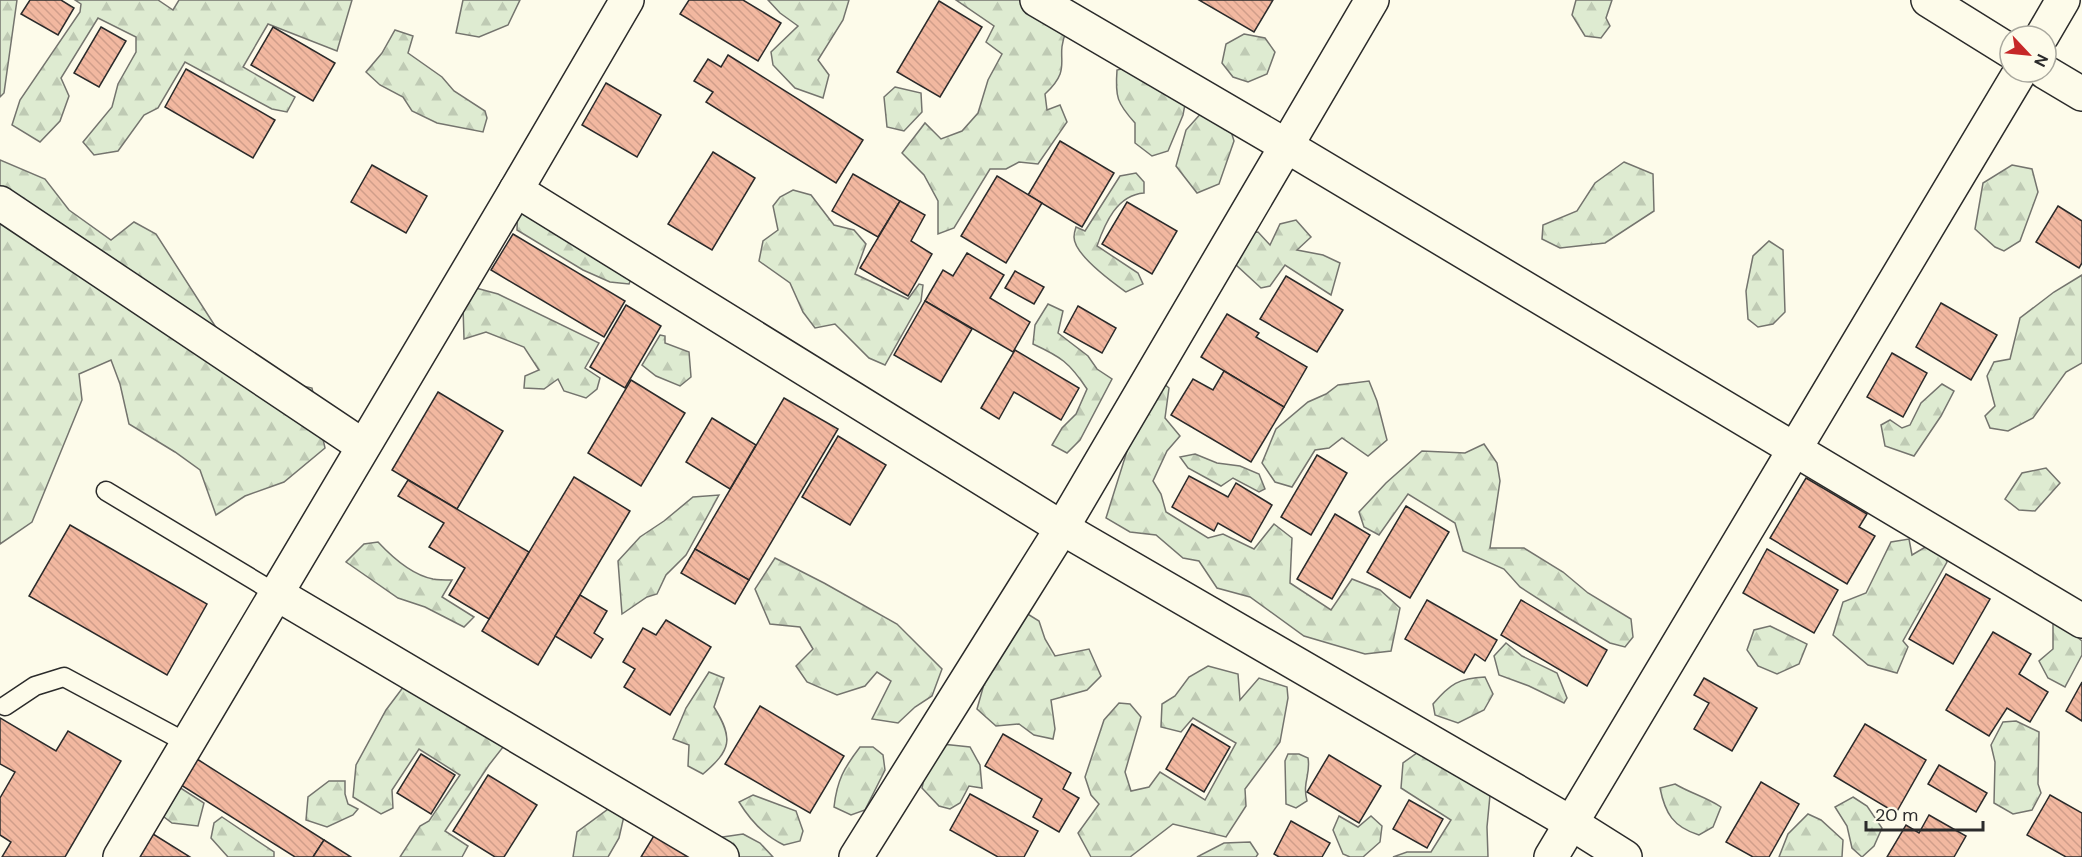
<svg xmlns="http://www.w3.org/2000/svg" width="2082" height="857" font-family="'DM Sans',sans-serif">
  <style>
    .forest { fill: url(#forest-firs); stroke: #74746e; stroke-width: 1.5 }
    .building { fill: url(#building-back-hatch); stroke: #2b2b2b; stroke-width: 1.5 }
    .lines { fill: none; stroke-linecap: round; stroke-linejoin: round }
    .service-casing { stroke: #2b2b2b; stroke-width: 21 }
    .minor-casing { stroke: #2b2b2b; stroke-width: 36 }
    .tertiary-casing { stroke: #2b2b2b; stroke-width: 36 }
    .service { stroke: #fdfbea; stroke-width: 18 }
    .minor { stroke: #fdfbea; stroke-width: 33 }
    .tertiary { stroke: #fdfbea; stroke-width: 33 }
  </style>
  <defs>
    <pattern id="forest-firs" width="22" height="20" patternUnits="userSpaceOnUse" patternTransform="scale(1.5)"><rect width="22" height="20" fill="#deebd1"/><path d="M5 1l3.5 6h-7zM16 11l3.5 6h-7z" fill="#bfcab4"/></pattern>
    <pattern id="building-back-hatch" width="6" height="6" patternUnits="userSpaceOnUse" patternTransform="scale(1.5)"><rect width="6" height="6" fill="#f2b8a0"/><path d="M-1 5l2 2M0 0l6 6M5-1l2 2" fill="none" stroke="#d09e8a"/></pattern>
  </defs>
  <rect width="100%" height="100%" fill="#fdfbea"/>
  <g class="forest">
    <path d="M0,0h17l-13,93 -4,4z"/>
    <path d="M75,0h83l15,10 6,-10h173l-15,51 -69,-27 -25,43 52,30 -8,15 -15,-3 -87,-47 -27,46 -14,7 -26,36 -24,4 -11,-13 29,-35 6,-23 18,-32v-15l-38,-19 -37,60 8,18 -9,25 -20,21 -28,-17 8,-25 60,-88 1,-8z"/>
    <path d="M463,0h57l-12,25 -29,12 -23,-4z"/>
    <path d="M768,0h81l-6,20 -25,40 11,15 -6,23 -28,-10 -22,-23 -2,-13 27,-26 -18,-13z"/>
    <path d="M956,0h71l39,32c-12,28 8,35 -21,62l2,16 13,-5 7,17 -29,42 -19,-2 -13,7h-16l-36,59 -16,6v-33l-14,-26 -22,-22 23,-30 16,16 21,-8 16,-18 10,-33 14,-26 -16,-12 8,-16z"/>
    <path d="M1576,0h36l-6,18 4,8 -9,12 -16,-2 -13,-21z"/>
    <path d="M395,30l18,6 -5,17 34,24 12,14 31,20 2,7 -4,14 -46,-9 -25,-12 -9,-14 -23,-12 -14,-13 16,-19z"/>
    <path d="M1244,34l21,4 10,14 -8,22 -19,8 -15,-5 -11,-14 4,-19z"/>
    <path d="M1132,66l54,33 -3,16 -15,36 -16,5 -17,-13v-20c-18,-20 -20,-26 -18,-53z"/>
    <path d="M895,87l26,6 1,19 -18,19 -17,-4 -3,-30z"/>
    <path d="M1204,110l24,11 6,20 -15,43 -22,9 -21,-27 10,-36z"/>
    <path d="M0,160l45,19 24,31 42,30 23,-18 22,12 61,95 31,44 64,15 13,60 -41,34 -39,14 -29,19 -16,-45 -25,-18 -46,-28 -9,-40 -9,-24 -32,14 3,26 -50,122 -32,22z"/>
    <path d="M1624,162l29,12 1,37 -49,32 -45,5 -18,-9 1,-14 34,-14 18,-28z"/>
    <path d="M2012,165l20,4 6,23 -18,49 -16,10 -9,-4 -20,-18 8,-46z"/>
    <path d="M1136,173l8,9v11c-27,2 -39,30 -47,53l41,27 5,11 -17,8c-14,-10 -52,-37 -52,-55 0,-4 1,-7 2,-10l9,4 35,-55z"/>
    <path d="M793,190l18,5 23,30 20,5 12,14 -11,30 53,25 11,-15 4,1 -2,16 -36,64 -16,-7 -34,-34 -20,4 -12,-16 -13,-29 -31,-22 4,-20 15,-11 -5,-24 7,-9z"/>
    <path d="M518,199l121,60 -10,25 -19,-2 -27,-12 -66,-40z"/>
    <path d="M1296,220l15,17 -14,13 26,5 17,8 -9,32 -46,-30 -15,21 -9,2 -26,-24 13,-31 10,-1 12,13 10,-21z"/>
    <path d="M1769,241l14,9 2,62 -12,12 -15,3 -10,-8 -2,-28 7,-35z"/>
    <path d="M2082,275v88l-16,9 -33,46 -25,13 -18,-3 -5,-12 10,-10 -8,-30 7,-14 16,-3 10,-41 34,-26z"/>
    <path d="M476,288l22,6 101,49 -14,25 15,10 -3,11 -11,9 -22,-7 -6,-12 -14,10 -20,-1 1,-12 14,-6 -15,-23 -38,-15 -22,7 -1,-33z"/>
    <path d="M1048,304l15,7 -5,22 30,23 9,13 15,10 -32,61 -13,13 -15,-8 10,-17 14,-14 11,-25c-18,-27 -26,-32 -54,-45l2,-19z"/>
    <path d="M660,335l5,1v7l24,9 2,25 -11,9 -24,-10 -14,-11z"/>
    <path d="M1156,377l13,11 -4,30 15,18 -13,15 -14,30 8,13 5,18 42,26 15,-4 31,15 20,-25 18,14 -2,45 41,27 21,-31 28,11 20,18 -9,43 -26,3 -61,-18 -54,-39 -33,-9 -18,-27 -16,-3 -27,-23 -26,-3 -24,-14 27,-86z"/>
    <path d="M1369,381l8,20 10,39 -19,16 -26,-18 -13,10 -14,2 -23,37 -17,-5 -13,-19 14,-34 32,-27 18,-8 12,-9z"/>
    <path d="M1942,384l12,7 -13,25 -27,40 -29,-10 -4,-21 9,-5 12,8 8,-3 11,-22z"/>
    <path d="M1484,444l13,19 3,18 -10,67h34l39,24 25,21 43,26 2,18 -8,10 -15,-4 -45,-27 -45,-29 -16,-18 -41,-18 -8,-28 -47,-29 -29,41 -15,-8 -5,-15 27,-29 36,-32 43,2z"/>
    <path d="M1195,454l22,9 23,3 19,8 6,15 -6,3 -26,-14 -12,8 -33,-18 -8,-11z"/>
    <path d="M2046,468l14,15 -25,28 -16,-1 -14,-11 17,-26z"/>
    <path d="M719,495l-33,60 -20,20 -9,19 -10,3 -25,17 -4,-53 22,-24 24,-16 29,-24z"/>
    <path d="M1909,539l3,16 15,-9 14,3 6,13 -44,79 5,6 -11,26 -29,-8 -35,-30 10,-33 23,-9 25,-51z"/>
    <path d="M378,542c14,15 34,33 55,37 6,1 13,1 19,1l-10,17 32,20 -10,10 -39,-20 -27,-9 -52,-36 18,-18z"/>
    <path d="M775,558l49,25 73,41 45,45 -10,27 -17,11 -17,16 -26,-4 19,-38 -14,-9 -12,14 -28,9 -30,-13 -11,-16 17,-17 -13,-22 -30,-3 -15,-35z"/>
    <path d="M1026,613l13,8 6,18 10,17 34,-7 12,27 -14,14 -36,10 4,29 -2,10 -19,-4 -15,-11 -23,2 -19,-17 9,-32 25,-36z"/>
    <path d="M2053,618l29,23v14l-17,32 -17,-9 -9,-17 14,-12z"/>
    <path d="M1770,626l37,18 -8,20 -22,10 -19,-8 -11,-16 7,-20z"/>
    <path d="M1506,643l16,13 35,17 10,25 -3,5 -35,-17 -30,-11 -5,-19z"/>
    <path d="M1208,666l30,8 2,26 19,-22 28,9 1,11 -8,44 -35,47 1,17 -20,31 -53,-13 -43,33h-39l-13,-24 21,-29 -8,-9 -6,-18 19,-57 15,-17 11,1 11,13 -16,55 6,19 18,-4 11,-15 45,28 31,-57 -43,-25 -12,14 -20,-5 1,-23 13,-8 14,-19z"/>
    <path d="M709,672l15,6 -10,29c20,32 17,43 -11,67l-15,-8 1,-21 -16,-6 13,-31z"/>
    <path d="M413,674l94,68 -18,23 -44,66 23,15 -6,11h-62l20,-31 9,-5 31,-46 -41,-26 -27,41 1,18 -12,6 -28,-17 3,-32 30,-55z"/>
    <path d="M1485,677l8,17 -9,16 -26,13 -23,-8 -2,-11c17,-20 26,-26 52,-27z"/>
    <path d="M2016,721l23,11 -1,52 3,9 -9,17 -19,4 -19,-11 1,-41 -4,-17 12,-23z"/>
    <path d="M942,744l28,3 10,18 2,23 -13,-2 -9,17 -10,6 -11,-3 -17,-18 5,-24z"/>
    <path d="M860,747h13l10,8 2,15 -20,40 -14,5 -17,-8c3,-27 10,-39 26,-60z"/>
    <path d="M1424,748l66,47 -3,32 1,30h-95l14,-5h24l20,-32 -50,-32 2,-25z"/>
    <path d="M1288,754h11l9,4c3,17 -6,24 -1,43l-11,7 -10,-4 -1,-43z"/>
    <path d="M329,781h16v13l3,10 10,5 -5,6 -26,12 -21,-7 2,-23z"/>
    <path d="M1675,784c15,9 31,13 46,23l-8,20 -14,8c-26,-8 -34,-22 -39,-47z"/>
    <path d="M179,787l25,16 -6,23 -26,-3 -13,-10z"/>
    <path d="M753,795l43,16 7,20 -3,10 -16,4c-19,-9 -34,-25 -45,-43z"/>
    <path d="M1853,797l14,9 15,22 -8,18 -12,11 -10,-9 -5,-22 -12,-19z"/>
    <path d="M611,807l13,9 -5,22 -11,19h-35l4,-25z"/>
    <path d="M1808,814l13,6 22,20 -1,17h-63l9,-23z"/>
    <path d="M1339,816l19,11 13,-11 11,10 -2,16 -17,15h-13l-7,-3 -10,-24z"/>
    <path d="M222,817l52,35v5h-46l-17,-19 3,-15z"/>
    <path d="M743,834l17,9 13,14h-67l10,-19z"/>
    <path d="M1250,842l8,12 -2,3h-59l27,-14z"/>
  </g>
  <g class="building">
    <path d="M30,0h31l13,8 -16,27 -37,-21z"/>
    <path d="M689,0h54l38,23 -23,38 -78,-47z"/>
    <path d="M1199,0h74l-19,32z"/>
    <path d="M939,1l43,26 -42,70 -43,-25z"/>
    <path d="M101,27l25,14 -27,46 -25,-14z"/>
    <path d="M273,27l62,36 -22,38 -62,-36z"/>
    <path d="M728,55l135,85 -27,43 -130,-81 7,-10 -19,-11 14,-22 13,8z"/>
    <path d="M186,69l89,51 -22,38 -88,-51z"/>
    <path d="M606,83l55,32 -24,42 -55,-32z"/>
    <path d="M1060,141l54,32 -32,54 -54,-32z"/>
    <path d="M713,152l42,26 -43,72 -44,-26z"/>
    <path d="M372,165l55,31 -21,37 -55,-31z"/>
    <path d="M853,174l47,27 -22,36 -46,-26z"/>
    <path d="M997,176l45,27 -36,60 -45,-27z"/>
    <path d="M900,201l25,14 -14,26 21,13 -24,42 -48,-28z"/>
    <path d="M1127,202l50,29 -25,43 -50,-30z"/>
    <path d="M2058,206l24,15v42l-3,5 -43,-26z"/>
    <path d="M513,234l112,67 -21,36 -113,-67z"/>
    <path d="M967,253l37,22 -14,23 40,24 -17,30 -88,-51 18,-31 10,6z"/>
    <path d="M1015,271l29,16 -10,17 -29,-16z"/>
    <path d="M1286,276l57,34 -26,42 -57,-33z"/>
    <path d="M925,301l47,28 -31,53 -47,-27z"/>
    <path d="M1941,303l56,32 -26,45 -55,-33z"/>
    <path d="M626,305l35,21 -36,62 -35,-21z"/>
    <path d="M1078,306l38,22 -14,25 -38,-21z"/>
    <path d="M1227,314l32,19 -3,4 51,30 -23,40 -83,-50z"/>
    <path d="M1015,350l64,38 -18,32 -47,-28 -15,27 -18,-11z"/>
    <path d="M1892,353l35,20 -24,44 -36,-20z"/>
    <path d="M1224,371l60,36 -33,55 -80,-47 22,-36 20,11z"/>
    <path d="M631,380l54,33 -44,73 -53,-33z"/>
    <path d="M438,392l65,39 -46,78 -65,-39z"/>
    <path d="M784,398l54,31 -89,151 -54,-31z"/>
    <path d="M712,418l44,27 -26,44 -44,-27z"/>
    <path d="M838,436l48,29 -36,60 -48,-28z"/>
    <path d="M1317,455l30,18 -36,62 -30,-18z"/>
    <path d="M1189,476l39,21 8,-14 36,22 -21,37 -33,-19 -4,8 -42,-24z"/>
    <path d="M574,477l56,34 -92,154 -56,-34z"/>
    <path d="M1806,478l61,36 -8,13 16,9 -28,48 -77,-46z"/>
    <path d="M408,480l121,72 -40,67 -40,-24 16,-27 -36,-21 15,-24 -46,-27z"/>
    <path d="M1406,506l43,26 -39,66 -43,-26z"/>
    <path d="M1335,514l35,21 -38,64 -35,-20z"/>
    <path d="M70,525l137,79 -40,71 -138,-79z"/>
    <path d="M695,549l54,31 -14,24 -54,-31z"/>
    <path d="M1767,549l71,41 -24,43 -71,-40z"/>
    <path d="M1946,574l44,25 -37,65 -44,-25z"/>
    <path d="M580,595l27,16 -13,22 9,6 -12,19 -36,-22z"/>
    <path d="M1427,600l70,40 -12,21 -10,-7 -11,19 -59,-34z"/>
    <path d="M1521,600l86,50 -20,36 -86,-51z"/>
    <path d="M666,620l45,27 -41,68 -46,-28 11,-18 -12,-7 20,-34 13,7z"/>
    <path d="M1993,632l38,22 -12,20 29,18 -18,30 -23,-14 -18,28 -43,-26z"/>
    <path d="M1704,678l53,30 -25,43 -38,-22 15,-26 -15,-8z"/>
    <path d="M2082,682v39l-16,-10z"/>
    <path d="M760,706l84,50 -34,57 -85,-49z"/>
    <path d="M0,718l56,33 12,-20 53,30 -56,96h-63l9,-15 -11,-7v-37l15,-26 -15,-8z"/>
    <path d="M1192,724l38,23 -26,45 -38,-23z"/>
    <path d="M1865,724l61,36 -30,53 -62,-37z"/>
    <path d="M1003,734l68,39 -8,16 16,9 -20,34 -26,-15 9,-18 -57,-33z"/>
    <path d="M421,754l34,21 -24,39 -34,-21z"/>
    <path d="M1329,755l52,31 -22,37 -52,-31z"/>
    <path d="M197,759l127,81 -11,17h-18l-114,-72z"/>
    <path d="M1939,765l48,28 -11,19 -48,-28z"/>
    <path d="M488,775l49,30 -33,52h-9l-42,-26z"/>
    <path d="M1761,782l38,22 -30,53h-16l-27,-15z"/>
    <path d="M970,794l68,37 -14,26h-26l-48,-27z"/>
    <path d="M2050,795l32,18v44h-16l-39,-22z"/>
    <path d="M1409,800l34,19 -16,29 -34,-19z"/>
    <path d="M1929,815l37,21 -12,21h-67l19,-32 13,8z"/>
    <path d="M1291,821l39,22 -8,14h-43l-5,-3z"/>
    <path d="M153,834l37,23h-51z"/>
    <path d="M655,834l37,23h-51z"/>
    <path d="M324,840l27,17h-38z"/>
  </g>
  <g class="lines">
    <g class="service-casing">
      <g id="service">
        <path d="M106,491l171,103"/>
        <path d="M5,706l30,-20 29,-9 123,66"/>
      </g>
    </g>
    <g class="minor-casing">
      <g id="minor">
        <path d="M1037,0l248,145 797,476"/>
        <path d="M1928,0l82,51"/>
        <path d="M2042,36l21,-36"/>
        <path d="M2045,72l37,22"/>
        <path d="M516,190l546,338 509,295 54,34"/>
        <path d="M0,203l363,243"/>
        <path d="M277,594l445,263"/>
        <path d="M856,857l206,-329 310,-528"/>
        <path d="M1551,857l469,-785"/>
      </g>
    </g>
    <g class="tertiary-casing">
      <path id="tertiary" d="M120,857l396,-667 111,-190"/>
    </g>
    <use href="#service" class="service"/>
    <use href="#minor" class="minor"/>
    <use href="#tertiary" class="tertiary"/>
  </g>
  <g transform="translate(2028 54) rotate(116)"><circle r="28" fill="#fdfbea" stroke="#a9a89e" stroke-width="1.5"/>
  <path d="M0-4.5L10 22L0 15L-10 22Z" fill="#c62828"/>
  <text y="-9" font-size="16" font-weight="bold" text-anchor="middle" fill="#2b2b2b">N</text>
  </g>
  <path d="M1866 821v9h117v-9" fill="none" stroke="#2b2b2b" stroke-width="3"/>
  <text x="1875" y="821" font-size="18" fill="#2b2b2b" stroke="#fdfbea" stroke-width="4.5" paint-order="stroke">20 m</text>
</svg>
